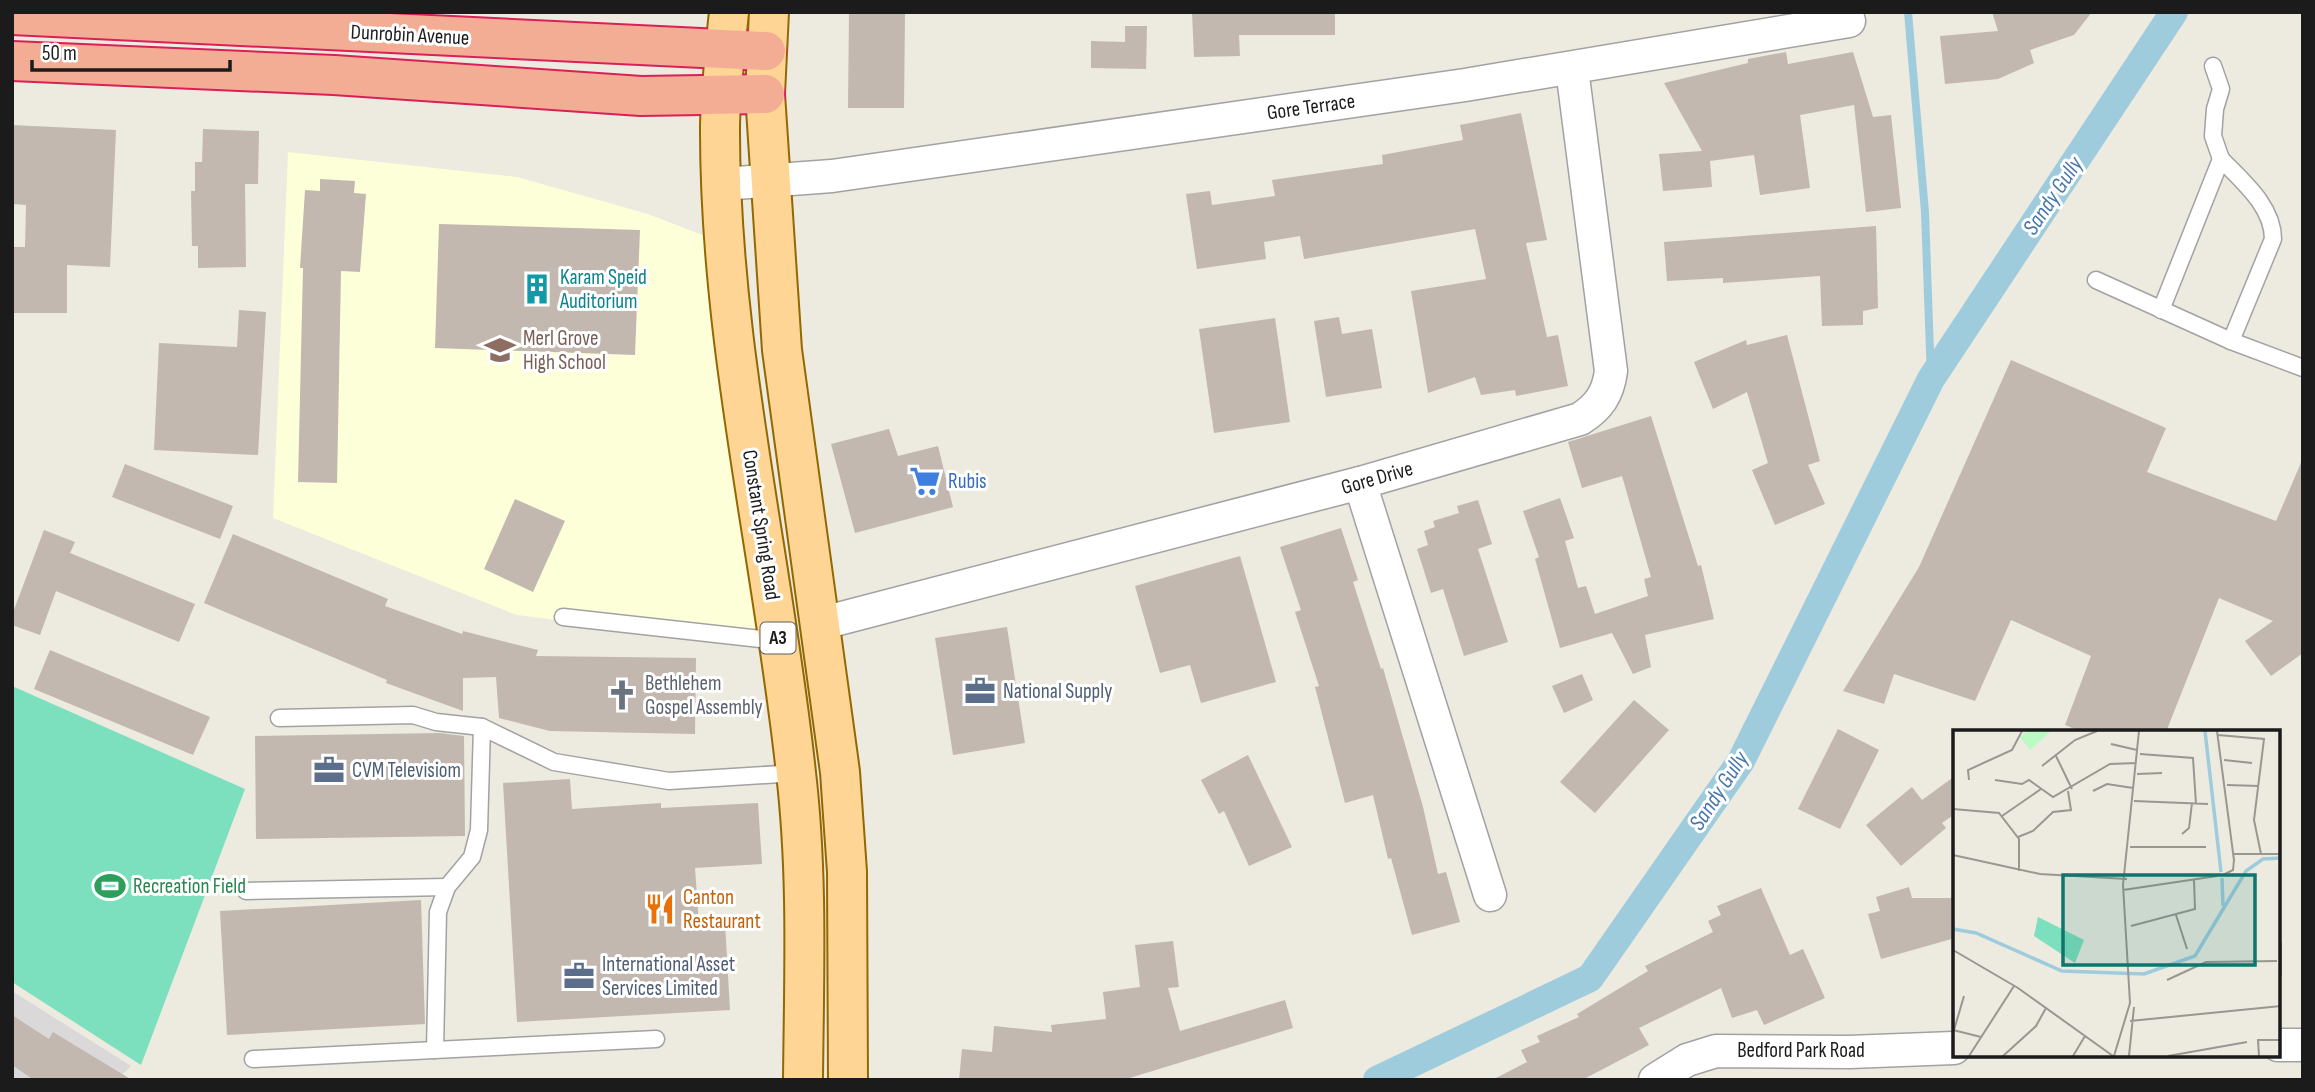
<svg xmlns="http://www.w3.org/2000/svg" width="2315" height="1092" font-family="'Sofia Sans Condensed',sans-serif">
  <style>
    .residential { fill: #dad8d8 }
    .education { fill: #fdffd8 }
    .pitch { fill: #7cdfbd }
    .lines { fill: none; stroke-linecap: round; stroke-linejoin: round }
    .stream { stroke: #9fccdd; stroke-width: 8 }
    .canal { stroke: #9fccdd; stroke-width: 28 }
    .building { fill: #c2b8b0 }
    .service-casing { stroke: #a2a2a2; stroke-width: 19 }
    .minor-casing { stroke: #a2a2a2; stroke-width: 35 }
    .primary-casing { stroke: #936800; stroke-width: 42 }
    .trunk-casing { stroke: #d92058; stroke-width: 42 }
    .service { stroke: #fff; stroke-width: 16 }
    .minor { stroke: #fff; stroke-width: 32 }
    .primary { stroke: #fed595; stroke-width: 38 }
    .trunk { stroke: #f3ad94; stroke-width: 38 }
    .labels { text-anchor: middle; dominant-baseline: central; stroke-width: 6; stroke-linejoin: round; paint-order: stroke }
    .shield { fill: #fff; stroke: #5f5f5f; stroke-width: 2 }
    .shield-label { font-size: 19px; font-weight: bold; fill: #1b1b1b }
    .street-label { font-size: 21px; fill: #1b1b1b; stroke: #fff }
    .culture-label { font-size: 21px; fill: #0d838f; stroke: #fff; text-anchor: start }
    .education-label { font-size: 21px; fill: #785e54; stroke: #fff; text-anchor: start }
    .shop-label { font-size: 21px; fill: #366cbe; stroke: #fff; text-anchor: start }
    .worship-label { font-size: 21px; fill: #5b616d; stroke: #fff; text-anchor: start }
    .service-label { font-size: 21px; fill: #4e5e75; stroke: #fff; text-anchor: start }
    .leisure-label { font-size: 21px; fill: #27864d; stroke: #fff; text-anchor: start }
    .food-label { font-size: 21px; fill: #c56008; stroke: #fff; text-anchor: start }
    .water-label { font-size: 23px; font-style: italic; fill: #4775ac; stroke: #fff }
    .inset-river { fill: none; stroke: #9fccdd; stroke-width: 3.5 }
    .inset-road { fill: none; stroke: #999791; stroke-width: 2 }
    .view { fill: #0f766e; fill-opacity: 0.15; stroke: #0f766e; stroke-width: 3.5 }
    .inset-edge { fill: none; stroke: #1b1b1b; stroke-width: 3.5 }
  </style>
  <rect width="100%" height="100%" fill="#edeae0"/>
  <path class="residential" d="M12,991l119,75 -14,14h-105z"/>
  <path class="education" d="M288,152l229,25 131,37 57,22 60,410 -248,-31 -244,-97z"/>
  <path class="pitch" d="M12,686l233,103 -104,276 -129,-83z"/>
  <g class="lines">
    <path class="stream" d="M1908,12l17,200 6,167"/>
    <path class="canal" d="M1377,1080l213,-102 151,-217 190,-382 243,-367"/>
  </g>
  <g class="building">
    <path d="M849,12h56l-1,96h-56z"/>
    <path d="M1192,12h143v23h-96l1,21 -46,1z"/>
    <path d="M1992,12h100l-18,23 -44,15 4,13 -36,16 -53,5 -5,-48 58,-5z"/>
    <path d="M1125,26h22l-1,43 -55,-1v-27l34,1z"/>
    <path d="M1786,52l2,12 65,-12 20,65 18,-2 10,93 -35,4 -12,-107 -54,10 10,73 -50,7 -6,-40 -44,6 2,26 -49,4 -4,-37 43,-3 -38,-68 84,-20v-4z"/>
    <path d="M1521,113l26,127 -21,3 21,94 11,-2 10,51 -52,10 -1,-6 -34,5 -6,-18 -47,16 -17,-102 75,-12 -11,-50 -171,30 -4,-23 -36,6 2,17 -69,10 -11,-75 24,-3 2,14 63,-9 -3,-16 111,-16 -1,-9 81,-15 -3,-15z"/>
    <path d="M12,125l104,5 -6,137 -43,-2v48h-55v-66h13l1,-42 -14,-1z"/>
    <path d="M203,129l56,2 -1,53h-13l1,83 -48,1v-22h-6l-1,-55h4v-29h7z"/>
    <path d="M320,179l35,2 -1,12 12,1 -6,78 -19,-1 -4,212 -39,-1 5,-214h-3l5,-78 15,1z"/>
    <path d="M439,224l201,6 -5,125 -200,-7z"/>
    <path d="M1876,226l2,82 -15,3v14l-41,1 -2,-50 -97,7v-5l-56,3 -3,-39z"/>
    <path d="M239,310l27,2 -8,143 -104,-5 5,-107 78,4z"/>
    <path d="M1339,317l3,17 30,-5 10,59 -56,9 -12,-76z"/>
    <path d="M1275,318l15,104 -76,11 -15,-104z"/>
    <path d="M1787,335l33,126 -12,4 17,39 -50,21 -23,-55 16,-7 -21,-71 -34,17 -19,-47 52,-22 1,5z"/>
    <path d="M2011,360l155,68 -19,44 129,49 27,-63v195l-32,23 -26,-35 28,-20 -54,-23 -53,134h-84l-17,-7 26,-69 -80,-36 -36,81 -81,-27 -10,30 -41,-13 76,-124z"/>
    <path d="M1651,416l47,150 3,-1 13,54 -69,16 6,32 -18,7 -21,-41 -52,15 -25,-89 4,-2 -16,-46 37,-13 14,40 -9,3 13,47 8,-2 9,28 53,-18 -4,-17 7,-2 -29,-101 -40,12 -14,-46z"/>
    <path d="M889,429l9,27 40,-10 15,61 -98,26 -24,-89z"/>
    <path d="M125,464l108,42 -13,33 -108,-42z"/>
    <path d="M515,499l50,22 -32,71 -49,-23z"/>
    <path d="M1478,500l14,44 -14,5 30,93 -44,14 -21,-67 -12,4 -14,-44 11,-4 -4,-14 11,-4 -2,-6 26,-8 -2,-7z"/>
    <path d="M1341,528l17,52 -5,2 28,87 2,-1 40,139 15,67 8,-2 14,50 -48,13 -21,-77 -3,1 -15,-64 -28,8 -30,-116 4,-1 -24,-74 6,-2 -21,-63z"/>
    <path d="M44,530l31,12 -5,11 125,51 -16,38 -123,-51 -16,44 -28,-10v-10z"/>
    <path d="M233,534l155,65 -3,7 77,28 1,-3 75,19 -2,6 160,2 -1,76 -145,-3 -51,-13 -3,-41 -33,1v33l-77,-28 1,-3 -183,-77z"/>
    <path d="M1240,556l36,126 -75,21 -11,-38 -30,8 -25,-87z"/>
    <path d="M1007,627l18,116 -72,12 -18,-117z"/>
    <path d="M50,650l160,67 -17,38 -159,-66z"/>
    <path d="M1582,674l11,26 -29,13 -12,-27z"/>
    <path d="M1634,700l35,30 -74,83 -35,-31z"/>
    <path d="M1838,729l41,21 -39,79 -42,-20z"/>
    <path d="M440,733l24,3 1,100 -209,3 -1,-103z"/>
    <path d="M1248,755l44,92 -43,19 -25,-55 -5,3 -18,-34z"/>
    <path d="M1955,776v38l-13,9 4,5 -45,38 -35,-41 46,-38 10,13z"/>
    <path d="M570,779l2,30 89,-6v5l97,-5 4,61 -67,4 4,56 26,-1 5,87 -213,12 -14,-239z"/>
    <path d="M1909,887l3,11h43v40l-74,21 -13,-45 12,-3 -4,-14z"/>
    <path d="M1761,888l29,67 13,-6 22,49 -61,27 -7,-15 -25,8 -11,-30 -82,40 10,17 -67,35h-90l35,-18 -6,-12 19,-8 -3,-6 42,-19 -2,-3 71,-43 -3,-5 68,-34 -5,-11 13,-6 -4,-9z"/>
    <path d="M421,900l4,124 -198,11 -7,-124z"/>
    <path d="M1173,941l6,46 -11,1 12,43 105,-31 8,28 -170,52h-164l3,-31 30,3 2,-26 58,6 -1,-7 55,-6 -3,-27 37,-5 -5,-42z"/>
    <path d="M12,1015l37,24 4,-7 79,48h-98l-22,-15z"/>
  </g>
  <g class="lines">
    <g class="service-casing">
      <g id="service">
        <path d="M2213,66l8,23 -6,20 -2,27 8,23"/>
        <path d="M2096,280l135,61 72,27"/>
        <path d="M2161,310l60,-151c21,22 52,47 52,80l-42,102"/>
        <path d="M563,617l216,24"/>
        <path d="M279,718l134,-3 23,7 46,5 72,35 115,19 127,-8"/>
        <path d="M246,891l201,-4"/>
        <path d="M435,1050l3,-138 9,-25 25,-30 7,-27 3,-103"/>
        <path d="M253,1059l403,-20"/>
      </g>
    </g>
    <g class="minor-casing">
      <g id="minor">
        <path d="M722,184l110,-8 633,-91 384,-64"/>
        <path d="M1360,483l130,412"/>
        <path d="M819,624l541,-141 220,-64c19,-12 28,-25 31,-48l-39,-302"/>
        <path d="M2278,1045h25"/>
        <path d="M1655,1080l32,-20 29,-9 133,1 105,-4"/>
      </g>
    </g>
    <g class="primary-casing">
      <g id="primary">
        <path d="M729,12c-4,38 -8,76 -9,113 -1,218 53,432 76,648 12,102 8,204 7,307"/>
        <path d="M769,12l-4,82 17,256 58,422 7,100 1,208"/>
      </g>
    </g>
    <g class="trunk-casing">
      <g id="trunk">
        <path d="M12,15l754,36"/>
        <path d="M12,61l322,14 307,21 124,-2"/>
      </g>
    </g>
    <use href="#service" class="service"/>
    <use href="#minor" class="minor"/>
    <use href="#primary" class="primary"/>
    <use href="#trunk" class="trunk"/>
  </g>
  <defs>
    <g id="building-bare" transform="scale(2.415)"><path d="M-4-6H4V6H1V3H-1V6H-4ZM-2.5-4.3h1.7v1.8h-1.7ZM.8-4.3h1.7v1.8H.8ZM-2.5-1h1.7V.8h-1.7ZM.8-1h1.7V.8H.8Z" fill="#0f9aa8" stroke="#fff" stroke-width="2.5" paint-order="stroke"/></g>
    <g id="school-bare" transform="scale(2.415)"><path d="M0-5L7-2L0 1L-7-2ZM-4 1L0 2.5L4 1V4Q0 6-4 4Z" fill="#8d6e63" stroke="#fff" stroke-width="2.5" paint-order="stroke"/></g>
    <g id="supermarket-bare" transform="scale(2.415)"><path d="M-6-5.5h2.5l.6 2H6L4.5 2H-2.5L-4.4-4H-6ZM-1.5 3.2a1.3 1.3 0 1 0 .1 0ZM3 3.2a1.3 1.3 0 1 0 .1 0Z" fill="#3f7fe0" stroke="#fff" stroke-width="2.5" paint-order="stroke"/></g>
    <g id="office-bare" transform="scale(2.415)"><path d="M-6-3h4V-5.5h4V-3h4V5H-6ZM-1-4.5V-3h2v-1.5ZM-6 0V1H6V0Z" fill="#5c6f8a" stroke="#fff" stroke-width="2.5" paint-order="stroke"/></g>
    <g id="church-bare" transform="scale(2.415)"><path d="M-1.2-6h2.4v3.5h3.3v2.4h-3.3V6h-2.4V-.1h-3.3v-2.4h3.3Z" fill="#6b7280" stroke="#fff" stroke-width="2.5" paint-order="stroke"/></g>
    <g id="stadium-bare" transform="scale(2.415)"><path d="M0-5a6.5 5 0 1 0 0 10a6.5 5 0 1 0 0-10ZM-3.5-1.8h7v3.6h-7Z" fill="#2e9e5b" stroke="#fff" stroke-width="2.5" paint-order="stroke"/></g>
    <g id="restaurant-bare" transform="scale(2.415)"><path d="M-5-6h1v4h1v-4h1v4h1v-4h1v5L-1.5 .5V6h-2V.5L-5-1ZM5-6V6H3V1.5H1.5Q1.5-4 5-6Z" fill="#e8710a" stroke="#fff" stroke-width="2.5" paint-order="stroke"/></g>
  </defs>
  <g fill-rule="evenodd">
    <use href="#building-bare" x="537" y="289"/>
    <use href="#school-bare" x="500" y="350"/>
    <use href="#supermarket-bare" x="925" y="481"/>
    <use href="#office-bare" x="980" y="691"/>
    <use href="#church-bare" x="622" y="695"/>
    <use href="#office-bare" x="329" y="770"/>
    <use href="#stadium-bare" x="110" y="886"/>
    <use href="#restaurant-bare" x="660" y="909"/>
    <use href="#office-bare" x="579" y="976"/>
  </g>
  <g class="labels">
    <rect class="shield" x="760.5" y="622.5" width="35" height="31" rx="5"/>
    <g class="shield-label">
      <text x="778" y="638">A3</text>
    </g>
    <g class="street-label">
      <text transform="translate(410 35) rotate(3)">Dunrobin Avenue</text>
      <text transform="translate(1311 107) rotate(-8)">Gore Terrace</text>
      <text transform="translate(1377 478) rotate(-16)">Gore Drive</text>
      <text transform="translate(761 525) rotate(81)">Constant Spring Road</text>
      <text x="1801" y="1050">Bedford Park Road</text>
    </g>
    <g class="culture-label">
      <text x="560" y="277">Karam Speid<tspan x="560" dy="24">Auditorium</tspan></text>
    </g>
    <g class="education-label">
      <text x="523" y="338">Merl Grove<tspan x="523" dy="24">High School</tspan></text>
    </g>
    <g class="shop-label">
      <text x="948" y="481">Rubis</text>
    </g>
    <g class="worship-label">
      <text x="645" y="683">Bethlehem<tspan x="645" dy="24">Gospel Assembly</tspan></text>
    </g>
    <g class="service-label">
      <text x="1003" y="691">National Supply</text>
      <text x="352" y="770">CVM Televisiom</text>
      <text x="602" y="964">International Asset<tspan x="602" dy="24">Services Limited</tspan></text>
    </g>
    <g class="leisure-label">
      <text x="133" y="886">Recreation Field</text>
    </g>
    <g class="food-label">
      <text x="683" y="897">Canton<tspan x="683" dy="24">Restaurant</tspan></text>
    </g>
    <g class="water-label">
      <text transform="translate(2053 196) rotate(-56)">Sandy Gully</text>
      <text transform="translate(1719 791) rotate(-57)">Sandy Gully</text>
    </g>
  </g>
  <g transform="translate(1953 730)">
    <rect width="327" height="327" fill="#edeae0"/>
    <path d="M75,1h21l1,1 -20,18 -10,-13z" fill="#bbfac2"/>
    <path d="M85,187l46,23 -9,23 -41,-27z" fill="#7cdfbd"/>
    <path class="inset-river" d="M252,1l16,141M269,148l1,28M0,199l23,4 86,38 82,3 51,-18 51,-85 17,-12 18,-1"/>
    <path class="inset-road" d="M264,1l17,129 -1,10 -10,5M265,5l46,4 -10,81 7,34M158,14l26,6M187,24l53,4 3,46M103,26l16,33M271,30l28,3M89,36l33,-26 22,-9M184,44l25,-1M16,50l-1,-10 44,-20 10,-19M42,50l27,4 7,-4 24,17 57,-33 26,-1M274,55l32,1M140,61l14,-7 26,4M181,71l74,3M0,79l46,4 20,26v32M49,86l39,-27M229,104l7,-6 3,-25M65,107l15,-6 20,-19 18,-2 -3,-19M177,117h76M281,124h47M0,125l87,19 87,5M170,160l94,-14M223,185l11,34M178,196l64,-17 -1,-29M328,212v34M0,220l65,38 95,68M214,250l39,-18 71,-1M177,291l151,-15M0,300l28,7M1,300l10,-34M16,326l45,-70M50,326l33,-30 10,-18M120,326l12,-20M161,326l16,-53 -7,-118 16,-154M176,326l5,-49M215,326l79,-14M306,326l-1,-16h23"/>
    <path class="view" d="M110,145h192v90h-192z"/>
    <rect width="327" height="327" class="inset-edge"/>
  </g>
  <rect width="2315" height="1092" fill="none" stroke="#1b1b1b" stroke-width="28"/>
  <path d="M32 60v10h198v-10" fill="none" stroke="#1b1b1b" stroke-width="3.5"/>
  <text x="42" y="60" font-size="21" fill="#1b1b1b" stroke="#ffffff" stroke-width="5" paint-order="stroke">50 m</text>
</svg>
